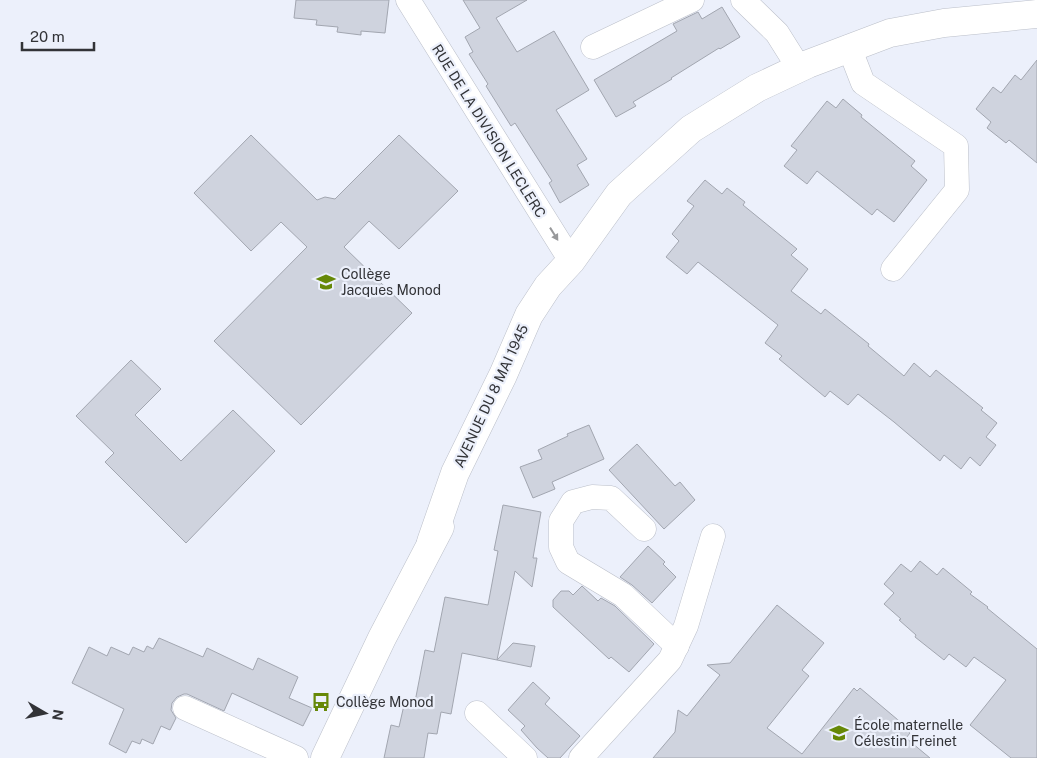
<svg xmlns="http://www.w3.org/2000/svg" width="1037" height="758" font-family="'Public Sans',sans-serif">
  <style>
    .building { fill: #cfd3de; stroke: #a2a6b0 }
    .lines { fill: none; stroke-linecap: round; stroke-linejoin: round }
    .street-casing { stroke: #bbbfc9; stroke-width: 25 }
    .secondary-casing { stroke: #bbbfc9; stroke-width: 29 }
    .street { stroke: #fff; stroke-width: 24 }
    .secondary { stroke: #fff; stroke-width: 28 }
    .oneway { fill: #98999b }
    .labels { text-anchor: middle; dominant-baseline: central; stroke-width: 4.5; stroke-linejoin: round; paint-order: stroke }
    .street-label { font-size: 14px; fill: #323337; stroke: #ecf0fb }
    .poi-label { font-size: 14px; fill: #323337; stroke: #ecf0fb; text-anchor: start }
  </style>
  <rect width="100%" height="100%" fill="#ecf0fb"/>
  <g class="building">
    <path d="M296,0h93l-4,33 -24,-2v4l-24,-3 1,-5 -22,-2 1,-5 -23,-2z"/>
    <path d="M463,0h64l-31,18 21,34 37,-21 35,59 -33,20 31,49 -10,6 12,20 -29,18 -11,-20 3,-2 -37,-58 -4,3 -25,-40 2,-2 -19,-30 4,-2 -8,-15 15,-9z"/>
    <path d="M722,7l18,30 -20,12 -1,-1 -48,30 1,1 -39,23 3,4 -20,11 -22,-37 83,-49 -4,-7 25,-12 4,7z"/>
    <path d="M1037,60v103l-28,-23 -3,3 -19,-15 4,-6 -15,-13 17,-22 8,6 14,-18 6,5z"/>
    <path d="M843,99l19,16 -1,2 54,44 -4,5 16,14 -33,42 -17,-13 -5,6 -55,-44 -10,13 -23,-18 13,-16 -6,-4 36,-45 9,7z"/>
    <path d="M251,135l66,65 8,-3 10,2 64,-64 59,56 -59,58 -30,-28 -25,26 68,66 -111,112 -87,-84 93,-94 -26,-25 -30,29 -57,-58z"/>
    <path d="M705,180l17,14 5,-6 18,14 -2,3 54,44 -6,6 17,14 -17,22 30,23 4,-5 44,35 -1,2 36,30 10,-13 16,14 6,-7 47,38 -2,2 16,13 -11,14 10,8 -16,21 -10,-9 -9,12 -17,-14 -4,6 -46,-39 -36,-28 -10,11 -18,-14 -5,6 -46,-38 3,-3 -17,-13 13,-18 -80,-63 -11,12 -21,-17 13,-16 -7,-7 22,-28 -7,-5z"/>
    <path d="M131,360l30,29 -26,26 46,46 52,-51 42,41 -89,92 -81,-81 9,-9 -38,-37z"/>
    <path d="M589,425l15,34 -52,23 3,7 -22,9 -13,-31 22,-8 -4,-9 30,-14 -1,-2z"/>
    <path d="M637,444l38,42 5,-4 15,18 -31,29 -55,-59z"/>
    <path d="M503,505l38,7 -8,46h4l-5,29 -17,-16 -18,89 -35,-7 -11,61 -10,-2 -4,22 -9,-1 -4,25h-40l7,-33 8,2 5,-22 10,2 11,-57 9,2 11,-55 43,8 10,-54 -4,-1z"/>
    <path d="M648,546l17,16 -2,2 13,13 -24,26 -20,-18 -12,-8z"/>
    <path d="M920,561l17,14 6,-7 29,24 -2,2 18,13 -1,1 50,41v109h-26l-41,-33 36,-45 -32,-23 -8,10 -17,-13 -5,6 -29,-23 1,-2 -17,-15 2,-1 -17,-15 10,-11 -10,-9 17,-20 10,8z"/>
    <path d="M582,586l16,15 3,-3 14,8 39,38 -25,28 -18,-15 -2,2 -56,-52v-7l8,-9h8l4,4z"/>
    <path d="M777,605l47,38 -22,27 7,6 -42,52 35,26 52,-66 3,3 3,-3 44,37 -1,2 7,6 -4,5 24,20h-277l22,-26 3,-22 9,6 33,-41 -13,-10 23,-2z"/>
    <path d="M159,638l44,19 4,-9 46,22 5,-12 40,19 -9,21 23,10 -9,18 -71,-33 -8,18 -37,-17h-3l-7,3 -5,6 -1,7 5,8 -6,12 -9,-4 -8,18 -11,-5 -2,5 -8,-3 -6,12 -17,-9 15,-35 -52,-26 17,-36 18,9 4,-9 18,8 4,-8 11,5 3,-6 6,3z"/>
    <path d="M513,643l22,3 -4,21 -34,-7z"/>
    <path d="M533,682l17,16 -5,6 35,32 -20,22h-12l-11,-10 -16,-18 4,-4 -17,-16z"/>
  </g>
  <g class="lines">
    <g class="street-casing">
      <g id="street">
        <path d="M408,0l163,261"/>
        <path d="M743,0l34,33 22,35"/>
        <path d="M593,47l99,-47"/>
        <path d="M849,47l14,36 93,63 1,44 -64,79"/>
        <path d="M644,529l-33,-31 -19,-1 -19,5 -12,19v26l7,15 55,33 54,51"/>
        <path d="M185,708l111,50"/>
        <path d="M477,713l48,45"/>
        <path d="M581,758l89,-98 16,-34 27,-90"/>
      </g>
    </g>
    <g class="secondary-casing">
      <g id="secondary">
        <path d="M431,542l24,-69 48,-98 26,-60 19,-29 23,-25 48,-67 72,-65 66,-41 51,-24 82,-31 54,-10 93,-9"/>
        <path d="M325,758l57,-120 58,-111"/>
      </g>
    </g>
    <use href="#street" class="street"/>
    <use href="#secondary" class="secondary"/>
  </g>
  <defs><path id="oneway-solid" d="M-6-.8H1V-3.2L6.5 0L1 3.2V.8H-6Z" transform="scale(1.25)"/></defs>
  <use class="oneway" href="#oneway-solid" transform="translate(554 234) rotate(58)"/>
  <defs>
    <g id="school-bare" transform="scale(1.5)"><path d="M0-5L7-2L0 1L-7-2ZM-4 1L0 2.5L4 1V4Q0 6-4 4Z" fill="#668807" stroke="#ecf0fb" stroke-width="2.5" paint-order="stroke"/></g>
    <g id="bus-bare" transform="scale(1.5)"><path d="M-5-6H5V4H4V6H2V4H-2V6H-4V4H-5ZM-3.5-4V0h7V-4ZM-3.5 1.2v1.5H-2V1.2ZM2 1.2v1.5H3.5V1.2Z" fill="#668807" stroke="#ecf0fb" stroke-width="2.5" paint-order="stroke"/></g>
  </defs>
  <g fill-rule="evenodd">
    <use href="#school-bare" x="326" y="282"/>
    <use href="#bus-bare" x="321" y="702"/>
    <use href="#school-bare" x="839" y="733"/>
  </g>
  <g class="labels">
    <g class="street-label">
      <text transform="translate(489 131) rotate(58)">RUE DE LA DIVISION LECLERC</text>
      <text transform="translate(491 396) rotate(-65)">AVENUE DU 8 MAI 1945</text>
    </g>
    <g class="poi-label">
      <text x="341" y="274">Collège<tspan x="341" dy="16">Jacques Monod</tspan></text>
      <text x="336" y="702">Collège Monod</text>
      <text x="854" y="725">École maternelle<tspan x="854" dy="16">Célestin Freinet</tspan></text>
    </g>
  </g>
  <g transform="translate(45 713) rotate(99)" stroke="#ecf0fb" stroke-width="4" paint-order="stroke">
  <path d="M0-4L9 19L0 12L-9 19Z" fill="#323337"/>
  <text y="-8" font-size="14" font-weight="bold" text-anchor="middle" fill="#323337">N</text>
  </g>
  <path d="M22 42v8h72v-8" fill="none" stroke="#323337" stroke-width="2.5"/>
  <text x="30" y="42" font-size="15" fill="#323337" stroke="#ecf0fb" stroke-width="4" paint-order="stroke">20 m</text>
</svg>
